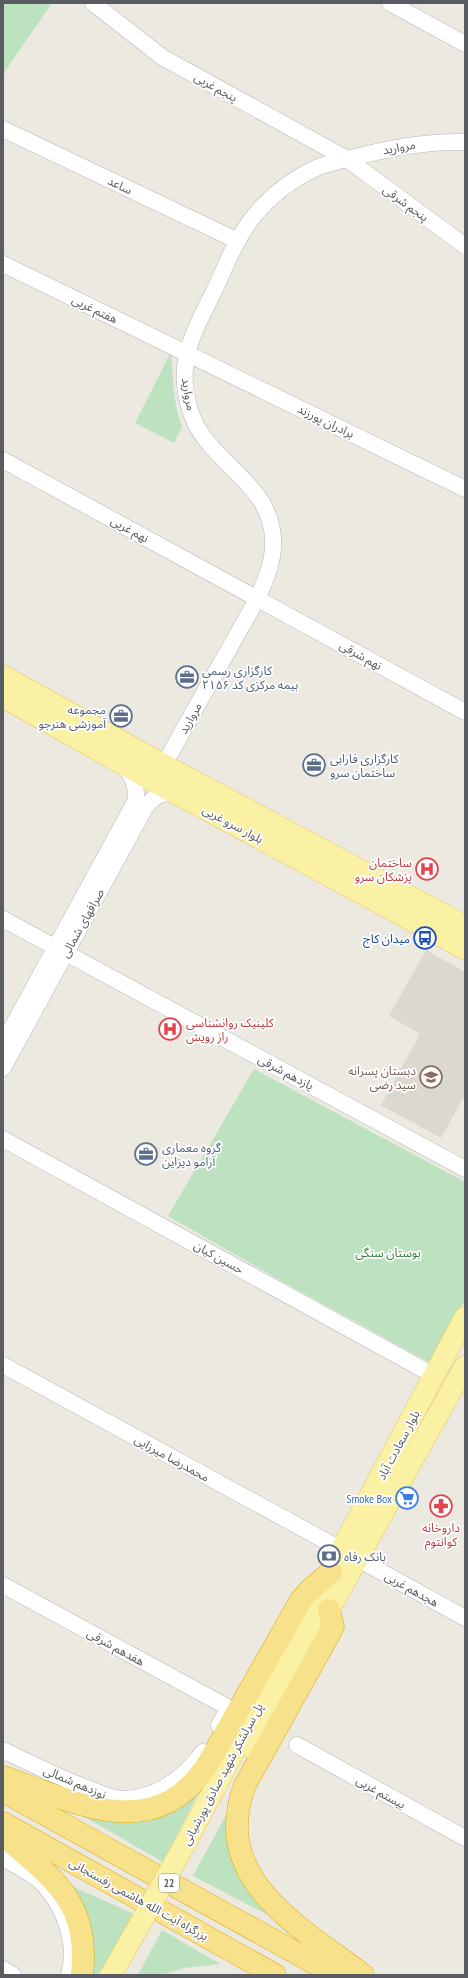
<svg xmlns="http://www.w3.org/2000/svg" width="468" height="1978" font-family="'PT Sans Narrow','Noto Sans Arabic',sans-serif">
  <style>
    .education { fill: #dbd8ce }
    .green { fill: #bde2bf }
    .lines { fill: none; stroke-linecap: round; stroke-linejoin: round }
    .minor-casing { stroke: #b6b7bc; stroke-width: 17 }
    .major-casing { stroke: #e9c85b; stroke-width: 22 }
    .highway-casing { stroke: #dfa80c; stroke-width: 23 }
    .minor { stroke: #fff; stroke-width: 16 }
    .major { stroke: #faf1a5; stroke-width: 21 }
    .highway { stroke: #f7e18b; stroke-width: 22 }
    .major-bridge-casing { stroke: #e9c85b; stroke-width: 22; stroke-linecap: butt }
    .major-bridge { stroke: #faf1a5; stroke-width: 21 }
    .labels { text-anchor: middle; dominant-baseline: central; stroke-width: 3.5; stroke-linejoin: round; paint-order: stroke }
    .shield { fill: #fff; stroke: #8b8d90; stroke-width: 1 }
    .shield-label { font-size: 11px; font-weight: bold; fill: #595c60 }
    .street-label { font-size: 12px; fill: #595c60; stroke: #fff }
    .service-label { font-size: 12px; fill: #4e5e75; stroke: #fff; text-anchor: start }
    .health-label { font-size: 12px; fill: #be3a42; stroke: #fff; text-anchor: end }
    .transit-label { font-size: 12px; fill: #164399; stroke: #fff; text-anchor: end }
    .education-label { font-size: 12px; fill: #785e54; stroke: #fff; text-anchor: end }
    .park-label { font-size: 12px; fill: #38803f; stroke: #fff }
    .shop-label { font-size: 12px; fill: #366cbe; stroke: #fff; text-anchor: end }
  </style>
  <rect width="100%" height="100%" fill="#ebe9e0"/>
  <path class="education" d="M426,950l39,22v123l-24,43 -60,-33 39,-71 30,17 -61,-35z"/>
  <g class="green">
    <path d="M3,3h49l-49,71z"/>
    <path d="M171,352c2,25 2,52 11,75l-8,16 -39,-20z"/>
    <path d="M254,1069l211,113v118l-32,61 -4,1 -144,-79 -117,-67z"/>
    <path d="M199,1792l-36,70 -80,-46z"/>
    <path d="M232,1804l19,88 21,25 -79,-41z"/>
    <path d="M67,1884l67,30 -36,61h-8z"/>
    <path d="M162,1930l58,34 -36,4 -22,7h-24z"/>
  </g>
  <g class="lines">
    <g class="minor-casing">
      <g id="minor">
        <path d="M93,3l69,54 185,102 118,87"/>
        <path d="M390,3l75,41"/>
        <path d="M3,129l235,112"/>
        <path d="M3,264l462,225"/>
        <path d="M3,460l462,252"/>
        <path d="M164,765c21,-39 43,-77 65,-116 16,-30 42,-67 44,-101 4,-65 -64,-82 -82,-135 -16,-48 0,-75 21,-118 13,-26 23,-56 42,-79 16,-20 37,-36 60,-47 10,-5 22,-7 33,-10 39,-10 77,-18 118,-17"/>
        <path d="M3,919l462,250"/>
        <path d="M5,1040l131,-240c1,-15 -4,-23 -12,-35"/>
        <path d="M3,1068l142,-260c7,-11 15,-14 27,-17"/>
        <path d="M3,1139l432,237"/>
        <path d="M3,1365l339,185"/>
        <path d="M358,1559l107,59"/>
        <path d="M3,1585l226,123 -10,17"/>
        <path d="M297,1745l168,93"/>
        <path d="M3,1750c29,14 59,29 89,40 8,3 16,7 23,8 36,5 68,-19 88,-46"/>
        <path d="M3,1858c12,7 27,14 37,23 24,23 38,62 29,94"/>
        <path d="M3,1969l10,6"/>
      </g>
    </g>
    <g class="major-casing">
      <g id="major">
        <path d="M3,676l161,89 301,161"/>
        <path d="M3,697l152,85 310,167"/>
        <path d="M252,1748l213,-382"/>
        <path d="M185,1844l280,-527"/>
      </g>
    </g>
    <g class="highway-casing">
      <g id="highway">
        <path d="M329,1610l4,17 -88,158c-36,95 56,142 118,190"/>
        <path d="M3,1777c73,25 153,70 206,-15l92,-162 9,-10 21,-18"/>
        <path d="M3,1791l333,184"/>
        <path d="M3,1823l272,152"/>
        <path d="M3,1835c50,44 87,66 79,140"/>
      </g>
    </g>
    <use href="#minor" class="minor"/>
    <use href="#major" class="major"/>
    <use href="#highway" class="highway"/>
    <g class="major-bridge-casing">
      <path id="major-bridge" d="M111,1975l74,-131"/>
    </g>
    <use href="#major-bridge" class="major-bridge"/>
  </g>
  <defs>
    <g id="office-ring" transform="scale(1.15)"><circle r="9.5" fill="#fff" stroke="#5c6f8a" stroke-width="1.5"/><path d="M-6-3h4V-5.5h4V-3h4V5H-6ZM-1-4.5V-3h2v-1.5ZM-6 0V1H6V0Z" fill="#5c6f8a"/></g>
    <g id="hospital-ring" transform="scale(1.15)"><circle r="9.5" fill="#fff" stroke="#e0444e" stroke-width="1.5"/><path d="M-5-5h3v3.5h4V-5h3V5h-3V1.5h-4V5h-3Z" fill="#e0444e"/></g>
    <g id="bus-ring" transform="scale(1.15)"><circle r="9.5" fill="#fff" stroke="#1a4fb4" stroke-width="1.5"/><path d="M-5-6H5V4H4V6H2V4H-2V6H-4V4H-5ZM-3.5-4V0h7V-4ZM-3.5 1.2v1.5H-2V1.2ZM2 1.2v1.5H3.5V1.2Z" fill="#1a4fb4"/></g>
    <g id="school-ring" transform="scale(1.15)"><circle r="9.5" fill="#fff" stroke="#8d6e63" stroke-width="1.5"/><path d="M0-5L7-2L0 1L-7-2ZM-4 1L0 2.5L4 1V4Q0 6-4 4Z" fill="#8d6e63"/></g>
    <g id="supermarket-ring" transform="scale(1.15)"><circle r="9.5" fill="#fff" stroke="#3f7fe0" stroke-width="1.5"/><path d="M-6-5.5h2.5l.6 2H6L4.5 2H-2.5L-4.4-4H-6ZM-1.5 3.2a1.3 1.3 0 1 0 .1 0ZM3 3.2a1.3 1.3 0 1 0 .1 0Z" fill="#3f7fe0"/></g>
    <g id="pharmacy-ring" transform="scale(1.15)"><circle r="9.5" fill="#fff" stroke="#e0444e" stroke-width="1.5"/><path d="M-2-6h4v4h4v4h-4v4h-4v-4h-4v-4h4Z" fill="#e0444e"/></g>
    <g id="bank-ring" transform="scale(1.15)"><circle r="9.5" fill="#fff" stroke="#5c6f8a" stroke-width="1.5"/><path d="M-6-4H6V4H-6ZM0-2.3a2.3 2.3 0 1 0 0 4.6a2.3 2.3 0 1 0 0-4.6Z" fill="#5c6f8a"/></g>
  </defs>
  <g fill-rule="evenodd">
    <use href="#office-ring" x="187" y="677"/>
    <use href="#office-ring" x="121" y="716"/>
    <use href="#office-ring" x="314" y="765"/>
    <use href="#hospital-ring" x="427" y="869"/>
    <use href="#bus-ring" x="425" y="938"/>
    <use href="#hospital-ring" x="170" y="1029"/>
    <use href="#school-ring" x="431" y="1077"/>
    <use href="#office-ring" x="146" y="1154"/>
    <use href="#supermarket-ring" x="407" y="1498"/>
    <use href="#pharmacy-ring" x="441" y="1506"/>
    <use href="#bank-ring" x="329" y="1556"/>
  </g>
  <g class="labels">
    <rect class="shield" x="159" y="1874" width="20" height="18" rx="3"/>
    <g class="shield-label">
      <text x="169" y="1883">22</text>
    </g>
    <g class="street-label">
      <text transform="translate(216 87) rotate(29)">پنجم غربی</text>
      <text transform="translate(399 147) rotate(-11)">مروارید</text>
      <text transform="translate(120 185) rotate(26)">ساعد</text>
      <text transform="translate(406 203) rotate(36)">پنجم شرقی</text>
      <text transform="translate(95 309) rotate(26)">هفتم غربی</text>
      <text transform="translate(189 394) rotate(80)">مروارید</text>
      <text transform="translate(326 421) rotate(26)">برادران پورزند</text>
      <text transform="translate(130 529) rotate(29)">نهم غربی</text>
      <text transform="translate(361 655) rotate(29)">نهم شرقی</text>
      <text transform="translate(190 718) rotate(-61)">مروارید</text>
      <text transform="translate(233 824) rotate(28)">بلوار سرو غربی</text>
      <text transform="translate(82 923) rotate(-61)">صرافهای شمالی</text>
      <text transform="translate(286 1072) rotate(28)">یازدهم شرقی</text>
      <text transform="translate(219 1257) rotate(29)">حسین کیان</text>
      <text transform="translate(398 1445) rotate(-62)">بلوار سعادت آباد</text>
      <text transform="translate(172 1458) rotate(29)">محمدرضا میرزایی</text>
      <text transform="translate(412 1589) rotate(29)">هجدهم غربی</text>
      <text transform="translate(116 1647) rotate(29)">هفدهم شرقی</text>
      <text transform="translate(222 1774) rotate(-62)">پل سرلشکر شهید صادق پورشیانی</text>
      <text transform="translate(75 1782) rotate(23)">نوزدهم شمالی</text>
      <text transform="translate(381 1792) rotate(29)">بیستم غربی</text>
      <text transform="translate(139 1899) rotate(29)">بزرگراه آیت الله هاشمی رفسنجانی</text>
    </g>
    <g class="service-label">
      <text x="202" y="670">کارگزاری رسمی<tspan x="202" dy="14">بیمه مرکزی کد ۲۱۵۶</tspan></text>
      <text x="106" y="709" text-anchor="end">مجموعه<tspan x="106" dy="14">آموزشی هنرجو</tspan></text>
      <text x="330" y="758">کارگزاری فارابی<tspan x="330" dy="14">ساختمان سرو</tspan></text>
      <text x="162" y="1147">گروه معماری<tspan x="162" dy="14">آرامو دیزاین</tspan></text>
      <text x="344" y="1556">بانک رفاه</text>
    </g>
    <g class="health-label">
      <text x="412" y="862">ساختمان<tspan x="412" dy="14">پزشکان سرو</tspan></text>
      <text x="186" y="1022" text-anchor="start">کلینیک روانشناسی<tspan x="186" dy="14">راز رویش</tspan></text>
      <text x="441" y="1527" text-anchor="middle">داروخانه<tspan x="441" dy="14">کوانتوم</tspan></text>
    </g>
    <g class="transit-label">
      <text x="410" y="938">میدان کاج</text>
    </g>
    <g class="education-label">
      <text x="416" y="1070">دبستان پسرانه<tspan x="416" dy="14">سید رضی</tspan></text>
    </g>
    <g class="park-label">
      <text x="388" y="1252">بوستان سنگی</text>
    </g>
    <g class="shop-label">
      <text x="392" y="1498">Smoke Box</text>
    </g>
  </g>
  <rect width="468" height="1978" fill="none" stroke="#595c60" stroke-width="8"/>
</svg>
